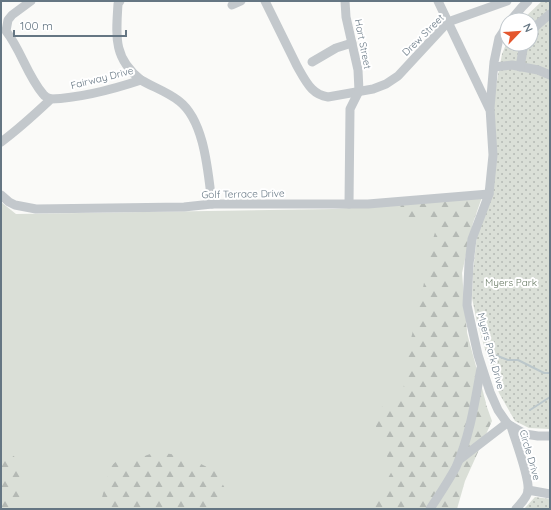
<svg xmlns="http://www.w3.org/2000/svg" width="551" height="510" font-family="Quicksand,sans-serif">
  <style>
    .green { fill: #dadfd7 }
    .forest { fill: url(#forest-firs) }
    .park { fill: url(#park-dots) }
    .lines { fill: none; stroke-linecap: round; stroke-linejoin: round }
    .stream { stroke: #bbc7cb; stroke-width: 2 }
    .minor { stroke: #c3c8cc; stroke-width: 9 }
    .labels { text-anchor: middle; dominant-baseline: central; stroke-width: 4; stroke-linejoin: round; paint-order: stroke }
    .street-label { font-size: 10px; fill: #657683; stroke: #fff }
    .park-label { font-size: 10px; fill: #687a64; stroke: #fff }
  </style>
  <defs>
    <pattern id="forest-firs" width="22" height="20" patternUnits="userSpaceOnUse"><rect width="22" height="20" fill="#dadfd7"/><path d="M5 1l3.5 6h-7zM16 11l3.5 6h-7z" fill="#b4b9b4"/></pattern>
    <pattern id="park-dots" width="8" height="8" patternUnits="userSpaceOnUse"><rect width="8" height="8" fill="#dadfd7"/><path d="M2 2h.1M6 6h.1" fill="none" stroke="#b4b9b4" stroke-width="1.8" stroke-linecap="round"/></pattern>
  </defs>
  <rect width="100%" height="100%" fill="#fafaf8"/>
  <path class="green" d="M478,198l-18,71 7,64 19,70 -38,53 -15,53h-432v-307l15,12 317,-5z"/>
  <g class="forest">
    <path d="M482,197l-9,26 -11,50 7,84 23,64 -27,60 -8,28h-82v-8l17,-30 -7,-21 -10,-26 1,-12 15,-13 12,-7 6,-45 13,-54 9,-47 7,-24 -5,-4 -16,3 -18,-4 2,-14z"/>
    <path d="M1,446l15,12 6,11 -3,40h-18z"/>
    <path d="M156,452l29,4 30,15 11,19 -8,19h-119l11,-42 9,-8 14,1z"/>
  </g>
  <g class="park">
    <path d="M542,1h8v428l-21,-1 -14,-7 -16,-28 -11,-34 -11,-37 -5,-24 1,-26 4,-38 11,-32 5,-94 2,-17 7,-37 5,-12v2h24v-24h-9z"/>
    <path d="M535,497l15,2v10h-26z"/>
  </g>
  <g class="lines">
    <g class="stream">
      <path d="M495,355l13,5h10l26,13h6"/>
      <path d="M530,410l20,-13"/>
    </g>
    <g class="minor">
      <path d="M31,1l-19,14 -4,5 -2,11c15,19 21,44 37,63 2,3 5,4 8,5"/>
      <path d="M120,1l-2,3c-2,32 -5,54 23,76"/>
      <path d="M265,1c11,22 21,43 32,65 4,7 9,17 15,23 5,5 10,7 16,8l45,-8 13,-5 12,-8 50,-54 59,-21"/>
      <path d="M345,1l1,16 12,53 1,21 -9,18 -1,95"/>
      <path d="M438,1l51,107"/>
      <path d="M232,5l9,-4"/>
      <path d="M511,20l11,-13 6,-6"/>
      <path d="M507,26l-8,12 -5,24 -4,46 3,47 -4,39 -17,45 -3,25 -2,41 3,14 8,36 12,37 8,18 9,13 4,3 14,8 13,2h12"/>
      <path d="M531,33l5,-7 14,-12"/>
      <path d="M312,62l24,-14 16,-5"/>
      <path d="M494,67l18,-2 26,5 12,5"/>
      <path d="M520,67l4,-23"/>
      <path d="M1,142c18,-13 34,-28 50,-43 28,-1 63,-10 90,-19 12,7 27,12 38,21 26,20 29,72 33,103"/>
      <path d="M1,195l8,7 6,3 21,4 148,-2 28,-3h156l121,-10"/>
      <path d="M511,426c4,14 19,52 17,65 -1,7 -7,12 -12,18"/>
      <path d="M459,460l48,-37"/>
      <path d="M528,490l22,4"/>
      <path d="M430,509c9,-14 18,-27 26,-42 14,-31 19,-66 25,-99"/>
    </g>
  </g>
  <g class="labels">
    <g class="street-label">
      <text transform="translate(423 35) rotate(-45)">Drew Street</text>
      <text transform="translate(363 44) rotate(79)">Hart Street</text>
      <text transform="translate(102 78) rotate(-14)">Fairway Drive</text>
      <text transform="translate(243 194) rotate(-1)">Golf Terrace Drive</text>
      <text transform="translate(491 351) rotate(75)">Myers Park Drive</text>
      <text transform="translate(530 455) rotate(74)">Circle Drive</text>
    </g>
    <g class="park-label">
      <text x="511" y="282">Myers Park</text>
    </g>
  </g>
  <rect width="551" height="510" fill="none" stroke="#657683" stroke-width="4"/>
  <g transform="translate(519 32) rotate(65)"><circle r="19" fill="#ffffff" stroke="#c1c8cd"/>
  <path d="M0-3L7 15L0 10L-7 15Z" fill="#e4572e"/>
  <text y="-6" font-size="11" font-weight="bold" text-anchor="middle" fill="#657683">N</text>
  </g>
  <path d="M14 30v6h112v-6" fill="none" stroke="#657683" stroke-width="2"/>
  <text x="20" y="30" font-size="12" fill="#657683" stroke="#ffffff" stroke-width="3" paint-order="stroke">100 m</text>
</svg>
